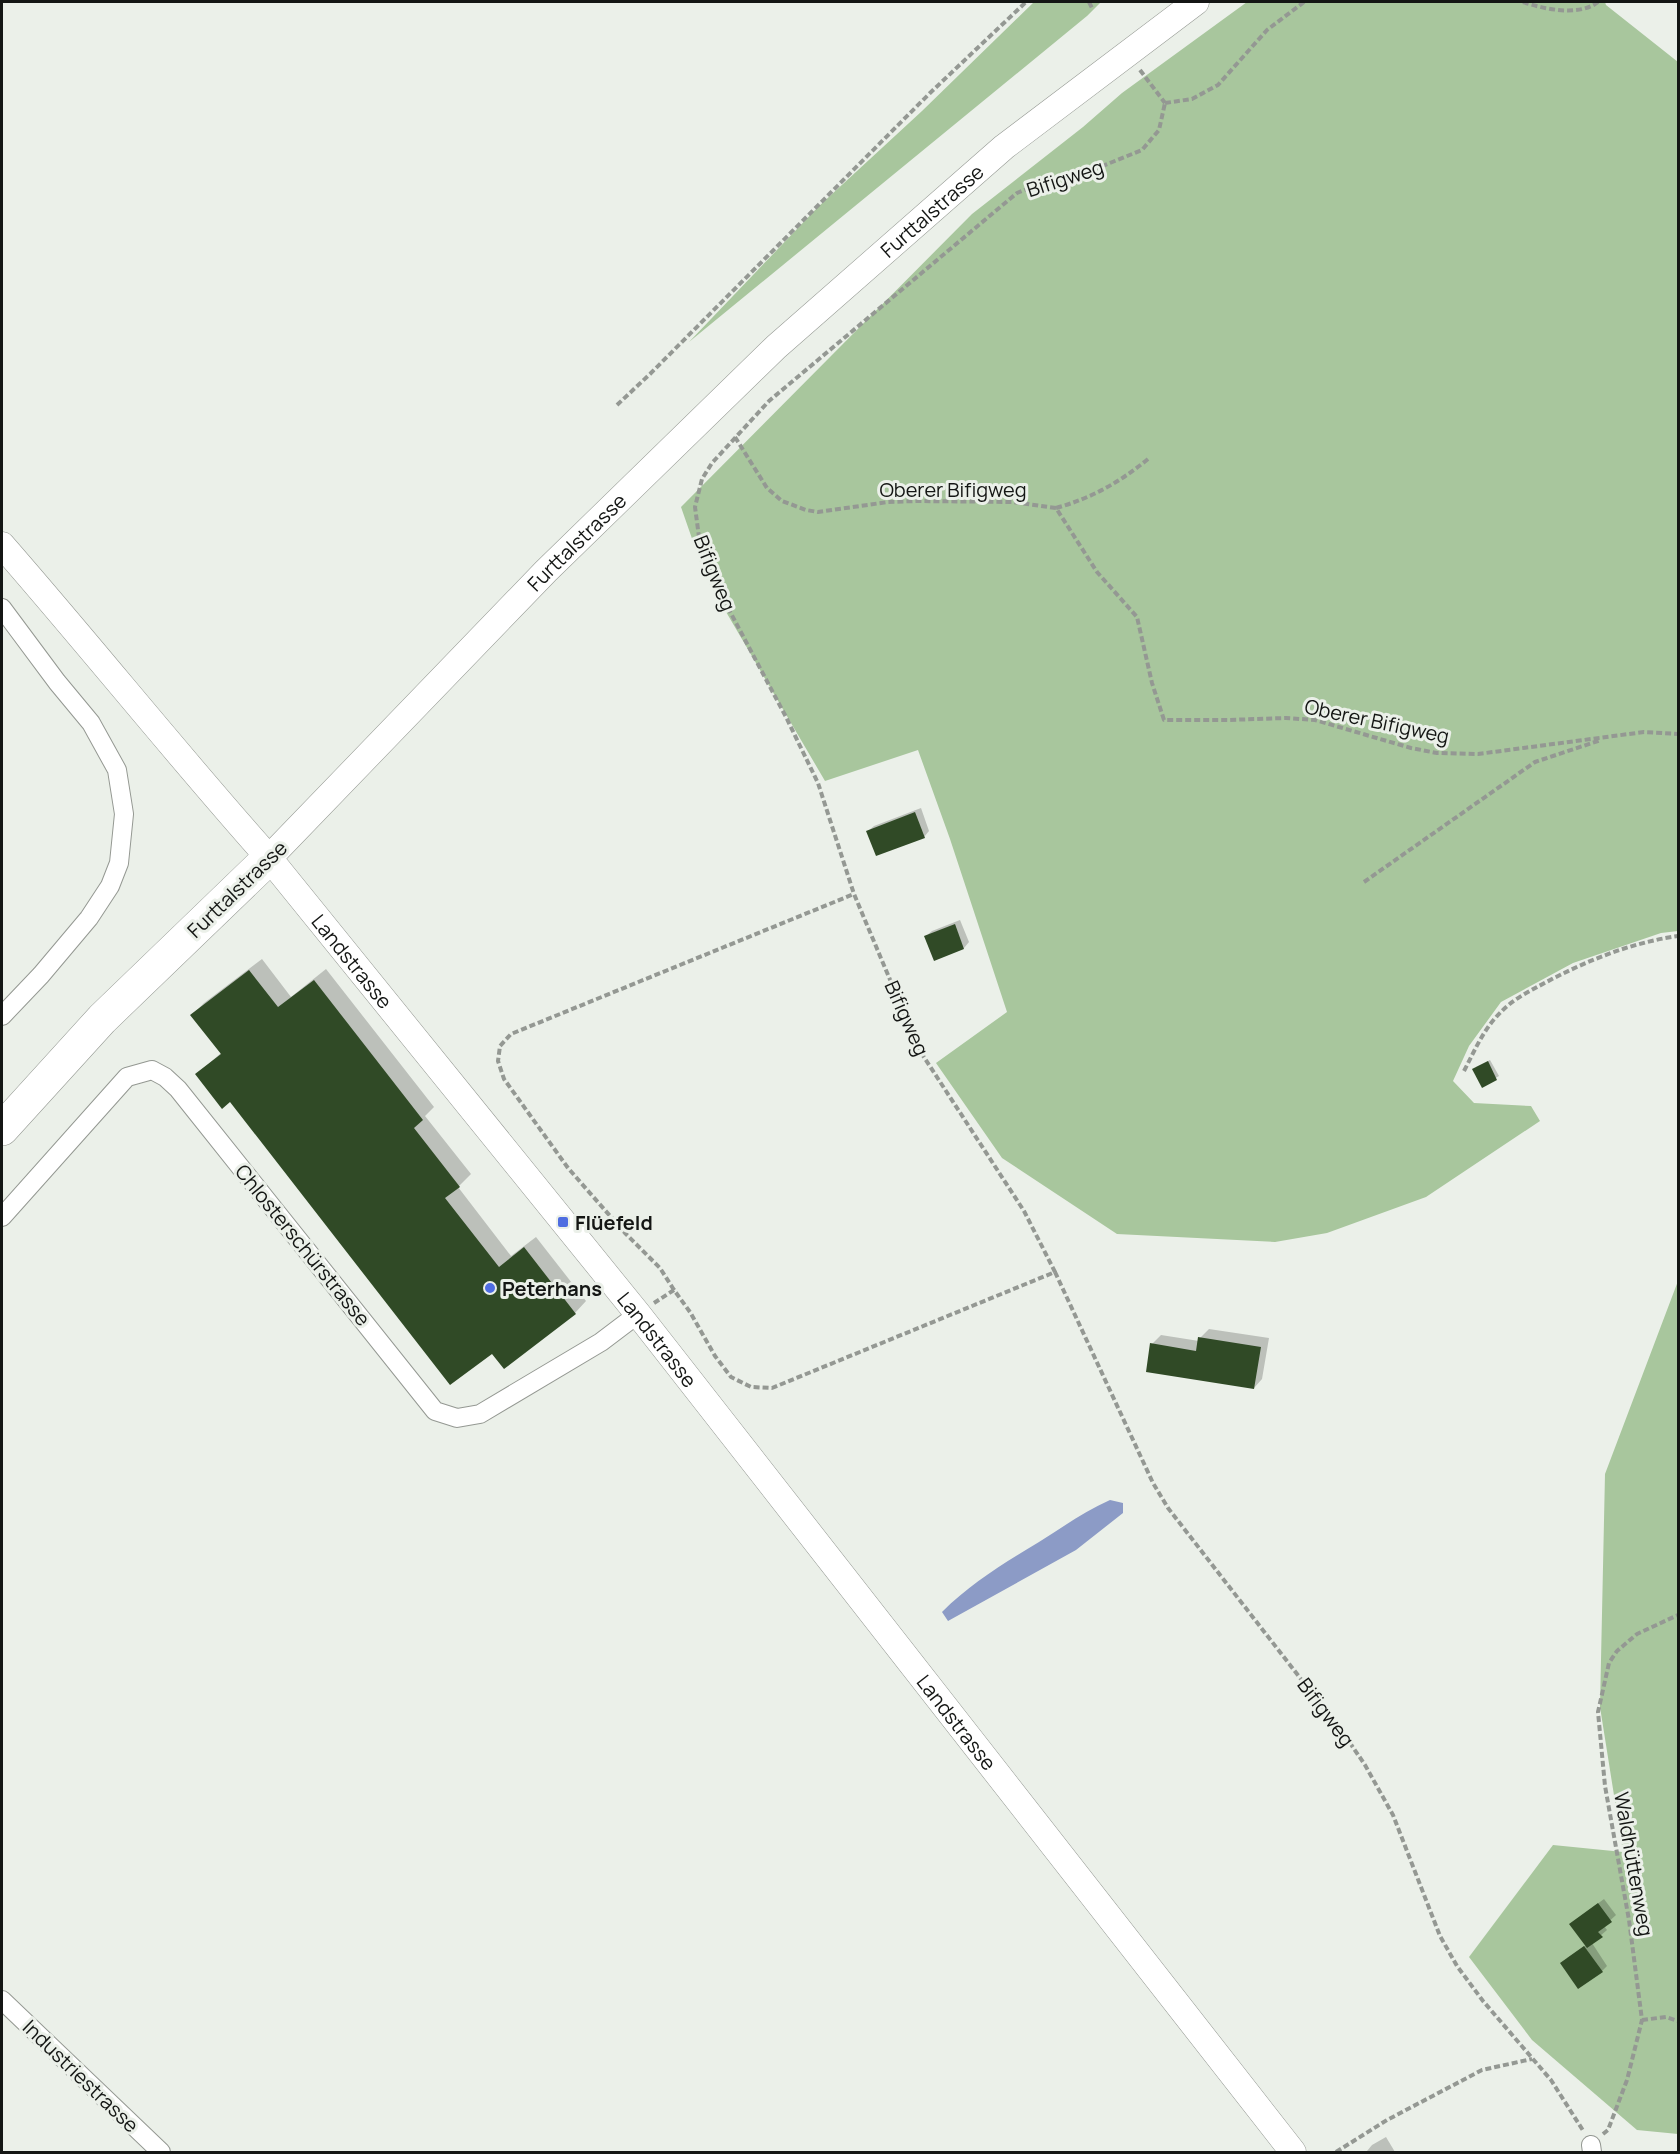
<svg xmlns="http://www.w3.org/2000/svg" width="1680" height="2154" font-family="Manrope,sans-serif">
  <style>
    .forest { fill: #a8c69d }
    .water { fill: #8c9bc6 }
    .shadow { fill: #0003 }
    .building { fill: #304a26 }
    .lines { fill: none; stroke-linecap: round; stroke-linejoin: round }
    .street-casing { stroke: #949892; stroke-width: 20 }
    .secondary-casing { stroke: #949892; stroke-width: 27 }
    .highway-casing { stroke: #949892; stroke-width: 34 }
    .path { stroke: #949893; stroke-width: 4; stroke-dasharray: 6 3; stroke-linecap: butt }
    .street { stroke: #fff; stroke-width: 18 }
    .secondary { stroke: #fff; stroke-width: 26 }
    .highway { stroke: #fff; stroke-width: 33 }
    .poi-dot { fill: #4f6de1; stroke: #ebf0e9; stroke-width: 2 }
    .labels { text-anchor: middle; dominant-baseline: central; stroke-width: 6; stroke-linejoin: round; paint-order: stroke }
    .street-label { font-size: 20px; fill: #141614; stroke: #ebf0e9 }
    .poi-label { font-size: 20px; font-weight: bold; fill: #141614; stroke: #ebf0e9; text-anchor: start }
  </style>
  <rect width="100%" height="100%" fill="#ebf0e9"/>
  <g class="forest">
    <path d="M1034,2h67l-14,14 -398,326 129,-135 104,-96z"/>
    <path d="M1247,2h358l1,3 72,57v869l-17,2 -88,30 -72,39 -32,44 -16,35 21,22 57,3 9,15 -114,76 -99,36 -52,9 -158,-8 -115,-76 -66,-95 71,-51 -57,-173 -32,-89 -93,31 -120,-205 -24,-69 291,-293 111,-87 39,-34z"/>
    <path d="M1678,1281v853l-41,-4 -105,-90 -63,-83 84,-112 70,7 -23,-145 5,-233z"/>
  </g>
  <path class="water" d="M1110,1500l13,3v10l-47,37 -128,71 -6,-9c29,-29 62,-49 97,-70 24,-15 46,-31 71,-42z"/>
  <g class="shadow">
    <path d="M921,808l8,23 -5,6 -56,-6 6,-5z"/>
    <path d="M960,920l9,22 -5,6 -29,11 -9,-23 6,-5z"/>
    <path d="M262,959l29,38 35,-28 108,138 -9,9 46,58 -13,13 53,69 25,-19 50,64 -11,12 -83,39 -262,-252 -33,-26 24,-21 -29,-38 12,-12z"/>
    <path d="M1490,1060l9,16 -17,10 -6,-19z"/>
    <path d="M1209,1329l60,9 -7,41 -8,9 -102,-44 9,-9 38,6 1,-3z"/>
    <path d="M1604,1899l12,16 -12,11 3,4 -15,13 15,23 -5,5 -35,-13 19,-13 -9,-26z"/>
    <path d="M1386,2137l9,15h-27l-1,-1 5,-6z"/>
  </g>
  <g class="building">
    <path d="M915,812l10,26 -49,18 -10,-25z"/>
    <path d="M955,924l9,25 -30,12 -10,-25z"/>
    <path d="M249,970l29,37 36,-27 109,140 -9,8 46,59 -15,11 54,69 25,-20 52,67 -72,55 -12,-15 -42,31 -220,-283 -8,7 -27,-35 26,-20 -31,-39z"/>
    <path d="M1488,1061l9,19 -15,8 -10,-19z"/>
    <path d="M1198,1337l63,10 -7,42 -108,-17 4,-29 46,8z"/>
    <path d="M1598,1903l14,19 -14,10 5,5 -16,11 -18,-24z"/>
    <path d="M1584,1946l19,26 -25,17 -18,-26z"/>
  </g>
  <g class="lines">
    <g class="street-casing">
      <g id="street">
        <path d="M2,608l55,74 34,41 26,47 7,44 -5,49 -9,23 -21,32 -48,57 -39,41"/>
        <path d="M2,1217l125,-140 25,-7 13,7 13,12 257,322 22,7 23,-4 121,-72 37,-28"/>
        <path d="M2,2000l159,152"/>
        <path d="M1591,2145l1,7"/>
      </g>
    </g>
    <g class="secondary-casing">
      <g id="secondary">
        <path id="s1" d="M2,545c90,103 176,211 267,313l369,456 655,838"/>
        <path id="s2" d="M269,858l277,-287 230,-224 228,-200 192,-145"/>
      </g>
    </g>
    <g class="highway-casing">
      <path id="highway" d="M2,1129l100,-110 167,-161"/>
    </g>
    <g class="path">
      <path d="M1089,2l4,8"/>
      <path d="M1523,2c21,7 56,15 75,0"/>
      <path d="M1140,70l25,33"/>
      <path d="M1165,103l27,-4 26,-14 49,-55 37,-28"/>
      <path d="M617,405l33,-31 280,-281 96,-91"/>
      <path d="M735,437l32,51 15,13 24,9 12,2 70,-10 29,-1 96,1 43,6 41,64 40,45 15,66 12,37h64l58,-2 29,2 96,28 26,5 41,1 166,-22 34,2"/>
      <path d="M1056,508c36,-10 64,-26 92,-49"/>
      <path d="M1364,882l171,-120 66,-22"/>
      <path d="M1464,1071c11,-21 20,-43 37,-59 10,-11 25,-19 38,-26 44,-24 90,-43 139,-50"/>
      <path d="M1055,1272l98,211 15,25 178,229 19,28 28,50 47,121 17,30 26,35 68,79 33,52"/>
      <path d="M674,1290l-14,-22 -35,-35 -57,-65 -64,-89 -6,-18 2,-15 11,-12 343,-140"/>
      <path d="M654,1303l20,-13 16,22 25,44 16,21 20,10 21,1 283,-116 -31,-61 -104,-160 -66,-157 -36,-111 -32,-66 -68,-128 -19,-52 -4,-30 7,-28 10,-16 57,-62 248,-208 40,-16 43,-10 42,-17 17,-20 6,-27"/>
      <path d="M1642,2020l24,-3 12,4"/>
      <path d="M1603,2134l5,-4 19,-50 15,-60 -13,-100 -24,-134 -7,-74 11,-49 8,-12 20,-17 41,-19"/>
      <path d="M1336,2152l51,-32 95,-50 50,-11"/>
    </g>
    <use href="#street" class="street"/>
    <use href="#secondary" class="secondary"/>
    <use href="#highway" class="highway"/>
  </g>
  <g class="poi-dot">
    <rect x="557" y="1216" width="12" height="12" rx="3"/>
    <circle cx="490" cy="1288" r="6"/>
  </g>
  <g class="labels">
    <g class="street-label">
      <text transform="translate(1065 178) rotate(-18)">Bifigweg</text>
      <text stroke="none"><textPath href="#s2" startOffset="927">Furttalstrasse</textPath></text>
      <text x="953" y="489">Oberer Bifigweg</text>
      <text stroke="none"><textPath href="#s2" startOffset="441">Furttalstrasse</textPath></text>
      <text transform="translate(715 573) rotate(68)">Bifigweg</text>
      <text transform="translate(1377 721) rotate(12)">Oberer Bifigweg</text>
      <text transform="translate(237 889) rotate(-44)">Furttalstrasse</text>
      <text stroke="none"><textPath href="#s1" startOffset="544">Landstrasse</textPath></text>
      <text transform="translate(907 1018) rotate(66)">Bifigweg</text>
      <text transform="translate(303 1245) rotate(51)">Chlosterschürstrasse</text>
      <text stroke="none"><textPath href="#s1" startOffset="1030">Landstrasse</textPath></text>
      <text transform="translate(1326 1712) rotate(53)">Bifigweg</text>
      <text stroke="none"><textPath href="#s1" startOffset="1516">Landstrasse</textPath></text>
      <text transform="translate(1634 1864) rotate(80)">Waldhüttenweg</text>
      <text transform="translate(81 2076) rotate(44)">Industriestrasse</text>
    </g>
    <g class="poi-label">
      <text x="575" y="1222">Flüefeld</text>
      <text x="502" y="1288">Peterhans</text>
    </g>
  </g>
  <rect width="1680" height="2154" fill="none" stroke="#141614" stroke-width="6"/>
</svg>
